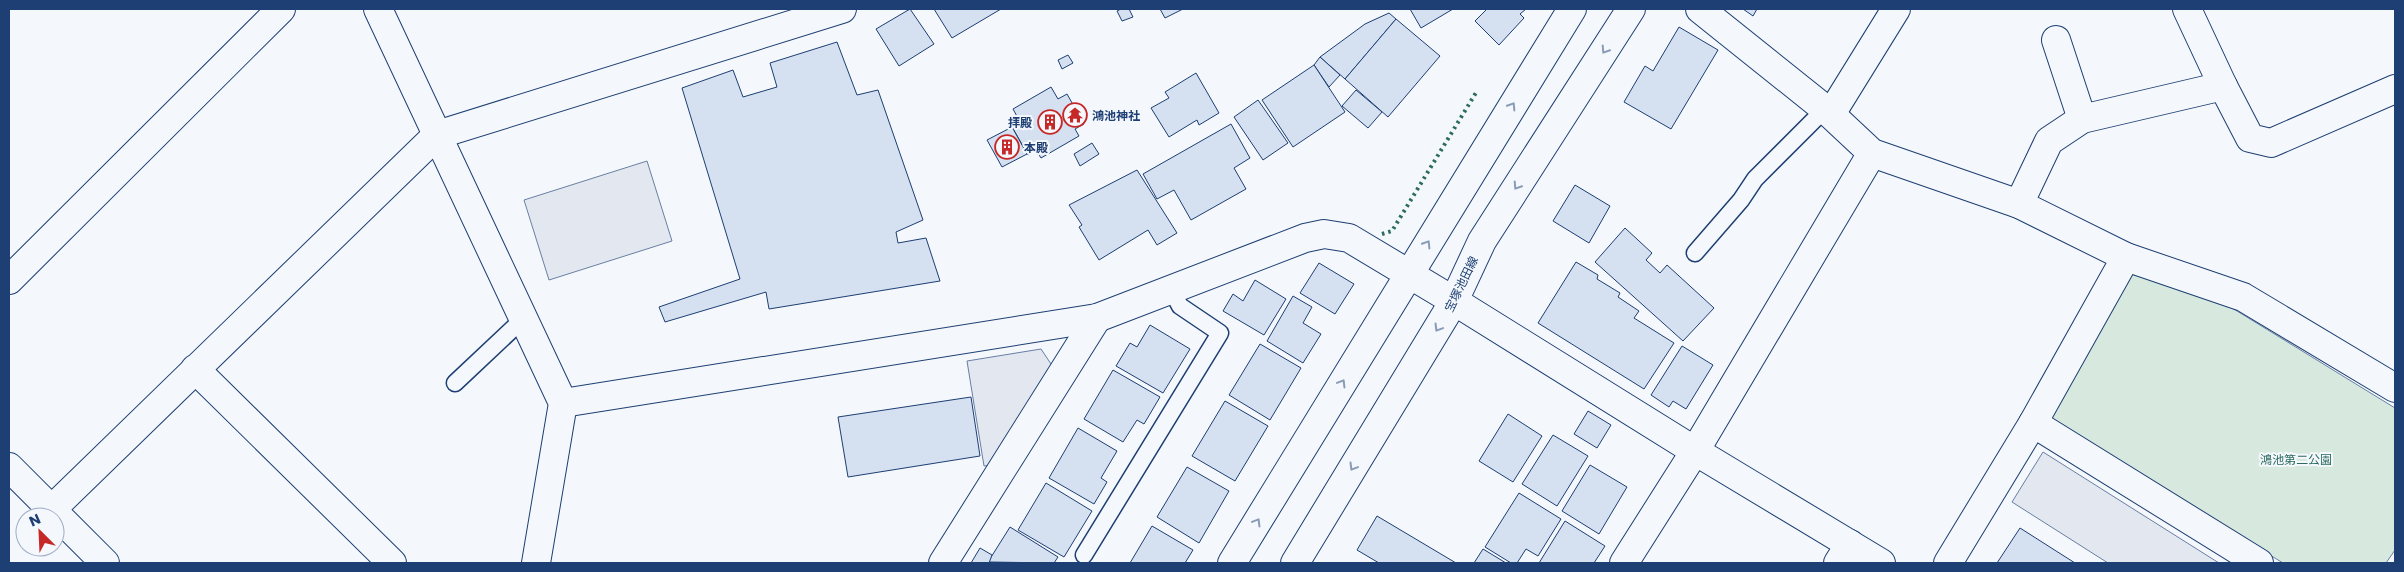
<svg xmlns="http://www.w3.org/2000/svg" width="2404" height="572" font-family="Poppins,'Noto Sans JP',sans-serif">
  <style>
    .green { fill: #d7e8df; stroke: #687fa3 }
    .parking { fill: #e3e8f0; stroke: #687fa3 }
    .building { fill: #d5e0f0; stroke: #1d3f73 }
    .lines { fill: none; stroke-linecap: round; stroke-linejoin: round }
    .lane-casing { stroke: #1d3f73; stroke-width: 19 }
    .street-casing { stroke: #1d3f73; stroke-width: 30 }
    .secondary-casing { stroke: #1d3f73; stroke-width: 30 }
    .lane { stroke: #f4f7fb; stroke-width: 16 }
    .street { stroke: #f4f7fb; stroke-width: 28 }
    .secondary { stroke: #f4f7fb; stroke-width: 28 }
    .hedge { stroke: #2c6c60; stroke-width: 4; stroke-dasharray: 2.5 4; stroke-linecap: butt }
    .oneway { stroke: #889bb7 }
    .labels { text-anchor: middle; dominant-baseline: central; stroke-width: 4; stroke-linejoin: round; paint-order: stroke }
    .poi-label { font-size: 12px; font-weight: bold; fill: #1d3f73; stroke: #f4f7fb; text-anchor: start }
    .street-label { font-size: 12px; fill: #1d3f73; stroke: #f4f7fb }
    .park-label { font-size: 12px; fill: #2c6c60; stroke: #f4f7fb }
  </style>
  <rect width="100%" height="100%" fill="#f4f7fb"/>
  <path class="green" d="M2130,273l94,30 171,105v142l-9,13h-103l-234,-144z"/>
  <g class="parking">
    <path d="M647,161l25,80 -123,39 -25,-80z"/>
    <path d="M1041,349l12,18 -60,98 -9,1 -17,-105z"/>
    <path d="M2043,452l176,111h-111l-96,-61z"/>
  </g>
  <g class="building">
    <path d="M910,9l24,35 -35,22 -23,-37z"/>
    <path d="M934,9h67l-49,29z"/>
    <path d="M1121,9h8l4,8 -11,4 -5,-10z"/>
    <path d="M1160,9h23l-18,9z"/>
    <path d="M1410,9h43l-32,19z"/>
    <path d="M1487,9h39l-6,5 4,4 -25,27 -24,-24z"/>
    <path d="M1743,9h14l-4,7z"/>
    <path d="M1389,13l7,6 -51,60 -25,-22 45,-33z"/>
    <path d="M1396,19l44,37 -52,61 -43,-38z"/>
    <path d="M1679,27l39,23 -47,79 -47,-27 21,-36 8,5z"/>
    <path d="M837,42l20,53 21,-5 45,130 -27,12 2,11 28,-5 14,43 -171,28 -3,-17 -101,30 -6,-15 81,-28 -58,-191 51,-18 10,27 34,-10 -7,-24z"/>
    <path d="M1068,55l5,8 -11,6 -4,-9z"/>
    <path d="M1320,57l20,18 -11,12 -15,-22z"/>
    <path d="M1314,65l31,47 -52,35 -31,-47z"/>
    <path d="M1196,73l23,40 -20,12 -2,-5 -28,17 -18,-29 18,-10 -4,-6z"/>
    <path d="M1051,87l7,12 9,-5 17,30 -9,5 4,7 -38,22 -5,-8 -8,5 -17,-30 8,-5 -6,-11z"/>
    <path d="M1356,90l26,22 -14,16 -26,-22z"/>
    <path d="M1258,100l30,43 -25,17 -29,-43z"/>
    <path d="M1231,124l19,34 -16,10 12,21 -55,31 -17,-30 -17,9 -14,-25z"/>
    <path d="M1012,127l15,27 -25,13 -15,-27z"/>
    <path d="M1092,143l7,11 -19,12 -6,-12z"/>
    <path d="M1137,170l40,63 -20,12 -9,-15 -49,30 -20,-33 3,-2 -13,-20z"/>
    <path d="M1575,185l35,21 -21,37 -36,-22z"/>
    <path d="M1625,228l27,25 -6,7 14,13 7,-8 47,43 -31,33 -88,-79z"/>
    <path d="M1576,262l22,13 -1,4 23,14 -2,4 21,14 -5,7 40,25 -30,46 -106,-66z"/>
    <path d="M1319,263l35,21 -19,30 -35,-21z"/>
    <path d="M1255,280l31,19 -22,36 -41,-24 10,-17 10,7z"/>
    <path d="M1293,296l19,11 -9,16 18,11 -18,29 -36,-22z"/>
    <path d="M1150,325l40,24 -27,44 -47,-27 14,-23 7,4z"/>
    <path d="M1260,344l41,24 -31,52 -41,-25z"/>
    <path d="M1682,346l31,19 -27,44 -13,-8 -4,6 -18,-12z"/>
    <path d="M1113,370l47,27 -16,27 -7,-4 -14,22 -39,-23z"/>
    <path d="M971,397l9,59 -132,21 -10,-60z"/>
    <path d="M1225,401l43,25 -33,55 -43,-25z"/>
    <path d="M1588,411l23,14 -14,23 -23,-14z"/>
    <path d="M1508,414l34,22 -29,46 -34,-21z"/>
    <path d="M1078,428l39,23 -16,27 6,4 -13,22 -45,-26z"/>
    <path d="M1553,435l35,21 -31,50 -35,-22z"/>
    <path d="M1590,465l37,22 -28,47 -37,-23z"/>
    <path d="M1187,467l42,24 -30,52 -42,-26z"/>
    <path d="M1046,483l46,28 -28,46 -46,-27z"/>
    <path d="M1519,493l42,26 -23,37 -12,-7 -9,14h-6l-26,-16z"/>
    <path d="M1377,516l79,47h-77l-22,-13z"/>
    <path d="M1565,521l40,25 -11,17h-55z"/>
    <path d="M1152,526l41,24 -8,13h-55z"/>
    <path d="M1010,527l48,30 -4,6 -66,-1z"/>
    <path d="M2020,528l55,35h-78z"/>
    <path d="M980,548l12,7 -3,8h-18z"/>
    <path d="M1483,549l23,14h-32z"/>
  </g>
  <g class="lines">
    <g class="lane-casing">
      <g id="lane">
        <path d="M1695,253l46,-53 14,-21 70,-70"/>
        <path d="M455,383l68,-64"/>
        <path d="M1084,555l136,-222 -40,-27 -9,-17"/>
      </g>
    </g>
    <g class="street-casing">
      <g id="street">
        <path d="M378,9l185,394 -27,160"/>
        <path d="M1700,9l125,100 47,44 147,51 107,53 117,40 152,91"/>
        <path d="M2187,9l36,77 27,52 21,5 124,-54"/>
        <path d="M2056,40l26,79"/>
        <path d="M1831,114l65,-105"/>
        <path d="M2019,204l30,-63 33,-22 141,-33"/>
        <path d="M9,280l272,-271"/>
        <path d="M195,369l197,194"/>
        <path d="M2033,423l226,140"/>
        <path d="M9,467l96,96"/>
        <path d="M51,510l386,-375 405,-126"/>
        <path d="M943,563l154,-245"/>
        <path d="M1624,563l71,-112 177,-298"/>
        <path d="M1838,563l12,-19"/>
        <path d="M1948,563l85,-140 93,-166"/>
      </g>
    </g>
    <g class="secondary-casing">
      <g id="secondary">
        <path d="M563,403l534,-85 208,-80 19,-4 25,4 105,63 241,150 186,112"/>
        <path d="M1232,563l340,-554"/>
        <path d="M1295,563l159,-262 28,-60 149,-232"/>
      </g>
    </g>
    <use href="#lane" class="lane"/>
    <use href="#street" class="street"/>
    <use href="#secondary" class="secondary"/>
    <path class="hedge" d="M1382,234l10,-3 85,-140"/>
  </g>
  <defs><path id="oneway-chevron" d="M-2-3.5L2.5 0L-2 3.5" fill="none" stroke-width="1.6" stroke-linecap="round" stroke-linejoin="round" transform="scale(1.25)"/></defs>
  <g class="oneway">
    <use href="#oneway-chevron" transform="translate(1605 50) rotate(123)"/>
    <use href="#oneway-chevron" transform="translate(1512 106) rotate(-58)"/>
    <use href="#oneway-chevron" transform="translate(1517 186) rotate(123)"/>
    <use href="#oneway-chevron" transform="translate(1427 244) rotate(-58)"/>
    <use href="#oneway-chevron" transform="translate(1438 328) rotate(121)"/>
    <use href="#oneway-chevron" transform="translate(1342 383) rotate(-59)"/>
    <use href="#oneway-chevron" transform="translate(1353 467) rotate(121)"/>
    <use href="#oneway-chevron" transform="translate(1257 522) rotate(-59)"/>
  </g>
  <defs>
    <g id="temple-ring" transform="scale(1.25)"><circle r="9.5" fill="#f4f7fb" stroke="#c62828" stroke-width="1.5"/><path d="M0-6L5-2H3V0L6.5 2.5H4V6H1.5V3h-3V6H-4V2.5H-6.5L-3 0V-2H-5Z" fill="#c62828"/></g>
    <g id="building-ring" transform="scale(1.25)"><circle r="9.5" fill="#f4f7fb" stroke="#c62828" stroke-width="1.5"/><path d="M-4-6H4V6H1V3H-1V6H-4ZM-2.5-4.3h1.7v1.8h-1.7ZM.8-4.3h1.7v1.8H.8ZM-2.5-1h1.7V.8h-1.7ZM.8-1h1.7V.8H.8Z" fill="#c62828"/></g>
  </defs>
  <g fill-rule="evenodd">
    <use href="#temple-ring" x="1075" y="115"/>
    <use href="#building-ring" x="1050" y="122"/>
    <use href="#building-ring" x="1007" y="147"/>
  </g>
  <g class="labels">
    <g class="poi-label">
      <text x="1092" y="115">鴻池神社</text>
      <text x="1032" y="122" text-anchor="end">拝殿</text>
      <text x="1024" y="147">本殿</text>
    </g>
    <g class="street-label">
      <text transform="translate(1461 284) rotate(-64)">宝塚池田線</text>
    </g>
    <g class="park-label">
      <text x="2296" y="459">鴻池第二公園</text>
    </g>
  </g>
  <rect width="2404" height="572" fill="none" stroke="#1d3f73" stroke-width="20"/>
  <g transform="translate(40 532) rotate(336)"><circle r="24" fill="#f4f7fb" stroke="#9eadc5"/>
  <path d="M0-4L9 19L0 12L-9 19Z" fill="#c62828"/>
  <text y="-8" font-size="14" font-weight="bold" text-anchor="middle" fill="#1d3f73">N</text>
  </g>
</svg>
